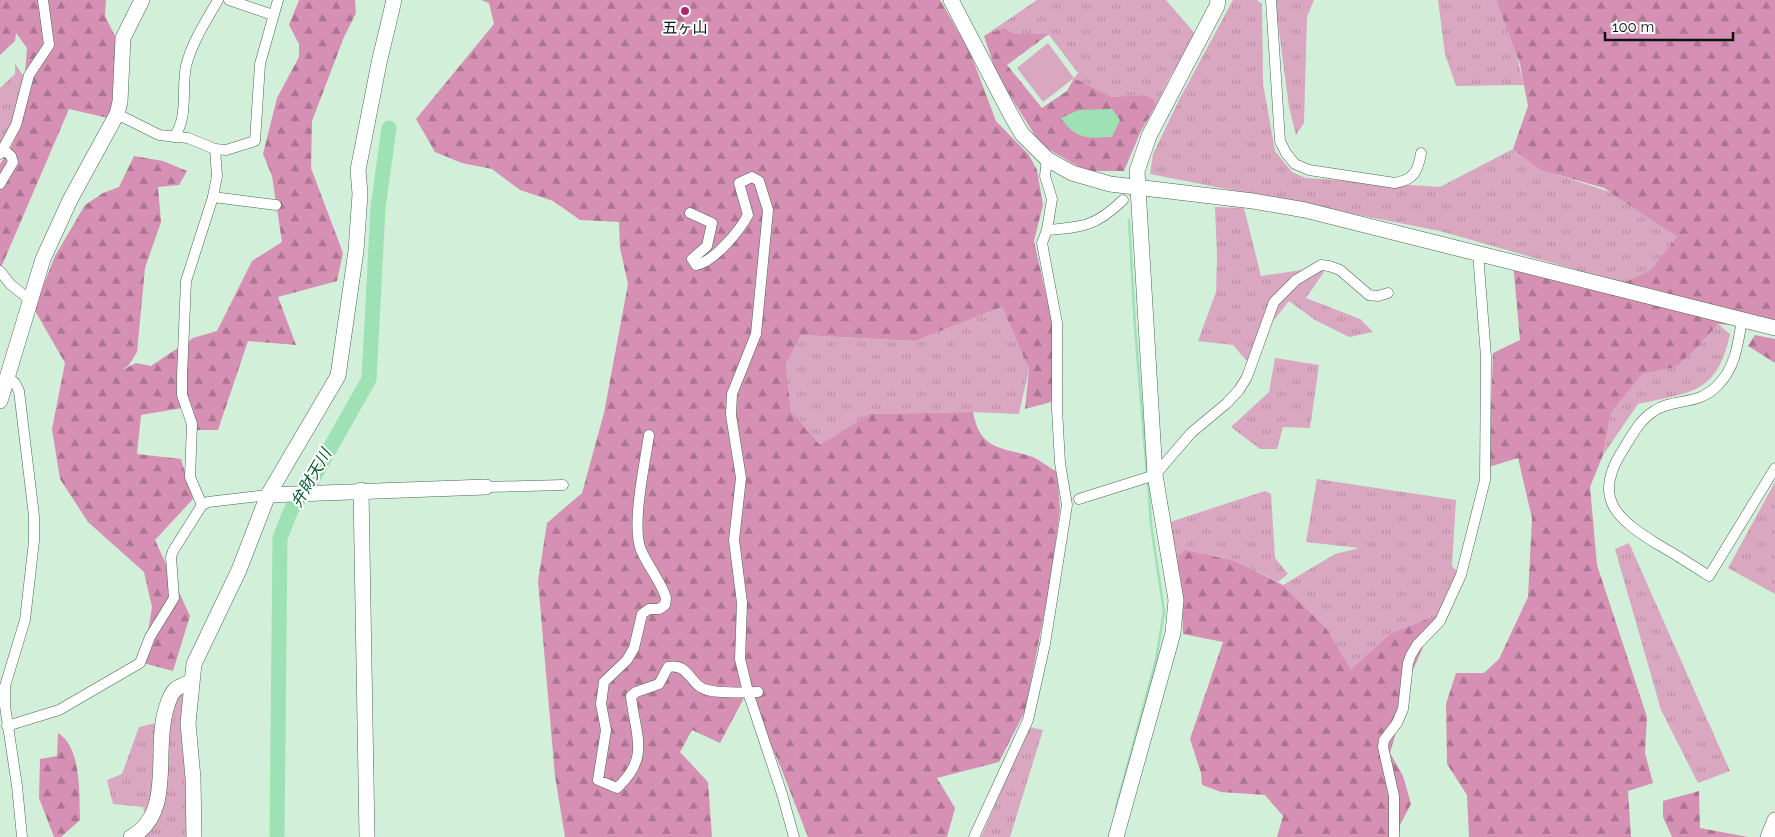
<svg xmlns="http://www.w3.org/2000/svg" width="1775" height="837" font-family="Raleway,'Noto Sans JP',sans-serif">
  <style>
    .grass { fill: url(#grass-tufts) }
    .forest { fill: url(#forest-firs) }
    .pitch { fill: #daa7c0 }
    .water { fill: #9de1b4 }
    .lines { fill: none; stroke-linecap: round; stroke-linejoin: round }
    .stream { stroke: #9de1b4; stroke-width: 2.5 }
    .river { stroke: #9de1b4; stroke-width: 15 }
    .street-casing { stroke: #4c6654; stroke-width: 11 }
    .secondary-casing { stroke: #4c6654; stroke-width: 16 }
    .street { stroke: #fff; stroke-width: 10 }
    .secondary { stroke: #fff; stroke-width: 15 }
    .poi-dot { fill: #a82876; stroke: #fff; stroke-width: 2 }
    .labels { text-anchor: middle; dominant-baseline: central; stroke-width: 4; stroke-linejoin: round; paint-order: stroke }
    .poi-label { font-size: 15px; fill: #0a140e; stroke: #fff }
    .water-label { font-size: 16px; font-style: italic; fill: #075a31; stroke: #fff }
  </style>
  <defs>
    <pattern id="grass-tufts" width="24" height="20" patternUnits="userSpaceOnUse" patternTransform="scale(1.25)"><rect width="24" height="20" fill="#daa7c0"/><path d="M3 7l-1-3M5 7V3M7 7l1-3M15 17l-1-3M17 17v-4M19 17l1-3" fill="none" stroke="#ba8fa4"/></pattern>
    <pattern id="forest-firs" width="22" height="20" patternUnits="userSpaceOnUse" patternTransform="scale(1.25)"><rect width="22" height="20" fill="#d590b3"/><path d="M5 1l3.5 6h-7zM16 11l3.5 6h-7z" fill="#ab7490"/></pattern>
  </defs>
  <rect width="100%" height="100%" fill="#d2efda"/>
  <g class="grass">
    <path d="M1037,0h129l31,36 -26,39 -15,30 -5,-7 -9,-3 -30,2 -38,-19 4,-5 -29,-38 -65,1z"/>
    <path d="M1233,0h24l5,4 1,80 12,67 17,21 14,6 134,9 73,-38 42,25 58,19 64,44 -18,34 -38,18 -44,-19 -137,-39 -290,-57 3,-20 26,-54z"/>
    <path d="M1275,0h39l-7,17 -3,106 -8,12 -7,-28z"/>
    <path d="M1438,0h58l20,53 8,32 -68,1 -11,-32z"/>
    <path d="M15,64l12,17 -21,65 -6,-3v-55l15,-14z"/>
    <path d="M1215,207l29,1 17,68 67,-10 -22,32 54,21 13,13 -24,5 -34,-17 -26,-19 -28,35 -10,30 -18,-21 -35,-4 18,-49 1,-36z"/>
    <path d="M1002,307l27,62 -10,45 -46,-2 -103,2 -51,37 -28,-39 -5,-48 15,-29 114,6z"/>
    <path d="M1718,324l12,10c-13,61 -40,58 -92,70l-35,51 8,-42 31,-39 34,-7 21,-19z"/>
    <path d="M1275,358l44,7 -9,63 -27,-1 -6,22h-17l-29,-22 38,-35z"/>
    <path d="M1317,479l139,21 -4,66 9,9 -24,40 -46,18 -40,36 -25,-41 -43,-43 52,-31 24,-6 -53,-6z"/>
    <path d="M1775,482v112l-47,-26z"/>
    <path d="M1265,491l6,3 4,64 13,16 -10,8 -43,-21 -58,2 -7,-41z"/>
    <path d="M1629,543l101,228 -32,12 -37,-73 -46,-161z"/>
    <path d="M182,686l12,134 -1,17h-52l8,-7 -6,-23 -30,-3 -6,-24 15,-6 17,-47 17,-4z"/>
    <path d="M1029,727l14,3 -33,107h-29z"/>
  </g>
  <g class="forest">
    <path d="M0,0h106l-1,16 14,28 -2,52 -9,22 -39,-9 -69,161v-106l10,-15 11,-23 6,-78 -11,-15 -1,8 -15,14z"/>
    <path d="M299,0h56l1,13 -12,24 -32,84 -1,47 32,85 -6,28 -59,16 18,48 -48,-4 -30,89h-22l-14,-22 -41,7 -4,39 44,5 12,40 -38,41 35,76 -17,55 -30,-8 9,-56 -8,-35 -56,-50 -28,-43 -8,-50 13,-66 -31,-54 21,-53 30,-51 18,-12 16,-6 15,-31 29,5 24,10 -8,14 -21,2 3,35 -16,46 -8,84 -8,13 -7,5 14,-7 15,3 42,-28 24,-7 35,-70 30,-19 -10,-66 -9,-22 14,-56 22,-41v-13l-10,-19z"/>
    <path d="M481,0h459l30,52 26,69 33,34 8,15 6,35 -9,36 25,111 -8,50 -26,7 4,-40 -27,-62 -87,34 -114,-6 -15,29 5,48 29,33 50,-31 103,-2c7,38 27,35 57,44 9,3 18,11 27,16l3,37 -10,76 -25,126 -26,51 -62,16 18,30 -8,29h-139l-29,-74 -30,-68 -4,1 -25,47 -28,-13 -12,22 28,30 4,55h-147l-10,-61 -17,-195 9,-58 35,-30 22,-80 24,-129 -8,-36 -1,-26 -39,-2 -27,-19 -33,-11 -28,-21 -30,-6 -27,-11 -19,-33 78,-95 -5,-21z"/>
    <path d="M1496,0h279v328l-57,-4 -21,24 -21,19 -34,7 -31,39 -8,42 -13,32 7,78 50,152 -2,36 8,30 -25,8 3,46h-162l-2,-42 -20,-31 -1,-60 10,-31h28l15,-14 29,-62 4,-79 -14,-60 -29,9 4,-114 27,-13 -7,-78 96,28 42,-20 26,-33 -73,-49 -63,-18 -28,-21 15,-43 -8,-42z"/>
    <path d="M1004,28l10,6h35l-42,31 35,43 25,-17 7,-13 38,19 30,-2 10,3 4,7 -16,28 -16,38h-38l-45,-26 -44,-70 -13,-39z"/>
    <path d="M1755,335l20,4v24l-27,-17z"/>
    <path d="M1184,550l51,11 48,24 43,43 25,41 40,-36 46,-18 -31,71 -1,15 -15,52 13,23 8,28 -11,21 -1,12h-122l6,-21 -18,-21 -44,-3 -19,-7 -1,-12 -11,-34 33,-97 -40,-8 -2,-53 -4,-18z"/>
    <path d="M58,733c24,15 21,61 22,87l-19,17h-7l-15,-39 1,-39 17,-3z"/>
    <path d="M1699,791l1,37 48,9h-76l-9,-20v-16z"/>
  </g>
  <path class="pitch" d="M1048,43l26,35 -31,24 -26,-34z"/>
  <path class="water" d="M1112,109l8,11 -8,17c-25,1 -36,3 -51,-19l18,-8z"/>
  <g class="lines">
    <g class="stream">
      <path d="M1129,220l6,107 12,148"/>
      <path d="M1116,808l40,-148 8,-48 -13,-88 -3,-43"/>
    </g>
    <path class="river" d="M277,837l3,-299 11,-28 20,-28 58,-103 9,-171 11,-80"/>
    <g class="street-casing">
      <g id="street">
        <path d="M229,0l44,15"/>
        <path d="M1271,0l9,141 6,12 9,11 14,6 86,13c18,-3 23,-11 26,-30"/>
        <path d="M117,114l42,21 29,3 27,11 11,1 29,-9 5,-77 18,-64"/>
        <path d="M174,137c15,-21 7,-47 12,-71 6,-24 20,-45 32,-66"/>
        <path d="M0,154l16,-29 13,-50 20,-30 -6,-45"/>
        <path d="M0,184l13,-22 -2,-6 -8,-7"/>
        <path d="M213,197l63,8"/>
        <path d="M690,213l22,10 -5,23 -15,13 4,6c18,-3 44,-35 52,-50l-9,-32 13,-6 7,4 9,29 -12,124 -24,60 -1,21 10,63 -7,62 8,63 -2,56 8,33 34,102 12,43"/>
        <path d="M1047,230l5,-31 -7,-23 2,-17"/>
        <path d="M0,271l10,13 20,16"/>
        <path d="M1742,320c-4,22 -6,46 -23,64 -21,23 -44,13 -65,27 -16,10 -23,27 -33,42 -29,47 -2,67 36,91 18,10 35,21 52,32l66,-108"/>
        <path d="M7,376l8,7 4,8 15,125v25l-9,79 -20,66v20l12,80 5,51"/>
        <path d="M649,435c-4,28 -18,91 -8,115 7,17 20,31 25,48l-1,7 -6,4h-10l-7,5 -8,34 -7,12 -23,22 -3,22 5,26 -8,50 19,8c34,-31 18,-53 14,-92l5,-4 23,-8 9,-17c18,-3 20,10 31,19 10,9 45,6 59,6"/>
        <path d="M486,487l77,-2"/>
        <path d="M1079,499l76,-24 36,-42 36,-30 12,-13 8,-13 27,-75 22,-22 25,-15 8,1 11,4 29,25 9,1 10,-3"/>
        <path d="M202,505l-12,-28 2,-53 -10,-29v-19l4,-95 27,-84 4,-21 -2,-27"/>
        <path d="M7,726l52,-16 81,-47 10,-26 24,-39 -3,-41 2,-6 29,-46 6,-3 60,-7"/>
        <path d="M974,837l54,-117 17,-76 22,-139 -7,-42 -3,-54v-86l-15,-80 5,-13c37,-3 49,-4 76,-30"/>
        <path d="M1394,837v-41l-11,-49 1,-7 13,-17 6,-14 5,-46 3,-8 6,-10 23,-24 21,-46 24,-95 1,-123 -8,-104"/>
      </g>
    </g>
    <g class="secondary-casing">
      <g id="secondary">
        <path d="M951,0l60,115 11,19 25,25 25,14 38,11 143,17 52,9 470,118"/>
        <path d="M0,401l43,-142 27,-59 47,-86 3,-12 3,-64 19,-38"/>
        <path d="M361,490l6,347"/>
        <path d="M268,495l218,-8"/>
        <path d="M131,837c44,-24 22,-85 35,-128 2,-7 5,-16 10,-20 4,-3 10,-5 15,-7"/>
        <path d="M194,837l-1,-59 -5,-55 6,-59 45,-94 29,-75 70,-119 18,-125 4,-57 -2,-24 21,-107 15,-63"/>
        <path d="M1116,837l57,-204 3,-33 -21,-125 -18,-304 12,-35 68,-130 1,-6"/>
        <path d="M1768,837l7,-17"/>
      </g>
    </g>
    <use href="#street" class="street"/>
    <use href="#secondary" class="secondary"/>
  </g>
  <circle class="poi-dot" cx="685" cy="11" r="5"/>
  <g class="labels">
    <g class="poi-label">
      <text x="685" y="28">五ヶ山</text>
    </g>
    <g class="water-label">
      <text transform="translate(311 478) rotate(-60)">弁財天川</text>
    </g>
  </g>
  <path d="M1605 32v8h128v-8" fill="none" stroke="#0a140e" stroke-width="2.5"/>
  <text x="1612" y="32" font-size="15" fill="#0a140e" stroke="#ffffff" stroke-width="4" paint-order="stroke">100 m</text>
</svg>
